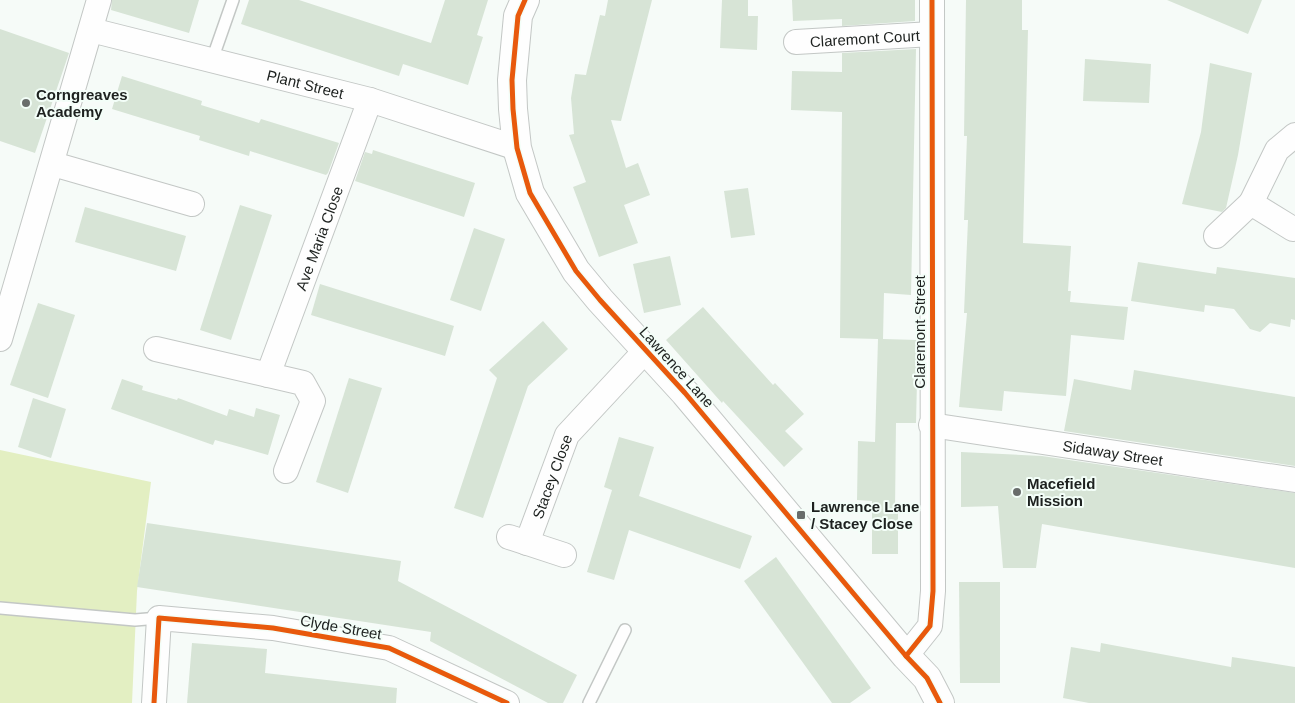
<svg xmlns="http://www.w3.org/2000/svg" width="1295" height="703" font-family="Helvetica,sans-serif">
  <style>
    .green { fill: #e3efc2 }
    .building { fill: #d7e4d6 }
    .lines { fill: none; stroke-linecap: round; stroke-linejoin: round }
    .service-casing { stroke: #c3c7c5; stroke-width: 14 }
    .minor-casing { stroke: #c3c7c5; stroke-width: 26 }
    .tertiary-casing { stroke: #c3c7c5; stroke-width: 30 }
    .service { stroke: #fefefe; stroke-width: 11 }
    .minor { stroke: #fefefe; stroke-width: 24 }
    .tertiary { stroke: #fefefe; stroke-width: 28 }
    .cycleway-casing { stroke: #f3fef8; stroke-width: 8 }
    .cycleway { stroke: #e8590c; stroke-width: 5 }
    .poi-dot { fill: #696d6b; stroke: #f3fef8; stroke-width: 2 }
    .labels { text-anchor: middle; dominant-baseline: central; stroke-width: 4; stroke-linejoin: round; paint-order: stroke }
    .street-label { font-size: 15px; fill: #1d211f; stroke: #f3fef8 }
    .poi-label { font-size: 15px; font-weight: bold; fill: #1d211f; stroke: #f3fef8; text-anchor: start }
  </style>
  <rect width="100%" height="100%" fill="#f6fbf8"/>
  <path class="green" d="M0,450l151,32 -14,109 -5,112h-132z"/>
  <g class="building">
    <path d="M112,0h87l-10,33 -78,-23z"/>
    <path d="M249,0h50l132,43 14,-43h43l-11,35 6,2 -15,48 -65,-21 -4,12 -158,-52z"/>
    <path d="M608,0h44l-31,121 -10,-1 15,48 12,-5 12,32 -26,10 14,38 -39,14 -26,-70 13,-5 -17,-47 5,-1 -3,-36 4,-24 11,1 14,-60 5,1z"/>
    <path d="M722,0h26v16h10l-1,34 -37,-2z"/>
    <path d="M792,0h123v21l-73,5v-7l-49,2z"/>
    <path d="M966,0h56v30h6l-5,213 48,3 -3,45h3l-1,11 58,5 -4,33 -53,-5 -5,61 -62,-5 -2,20 -43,-4 8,-94h-3l4,-93h-4l3,-84h-3z"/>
    <path d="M1167,0h95l-14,34z"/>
    <path d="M0,29l69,24 -34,100 -35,-12z"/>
    <path d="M916,49l-5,246 -27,-2 -1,46 35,1 -2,83h-20l-1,88h3v43h-26v-53l-15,-1 1,-59 17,1 3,-103 -38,-1 2,-226 -51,-2 1,-39 50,1v-19z"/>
    <path d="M1085,59l66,5 -2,39 -66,-2z"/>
    <path d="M1210,63l42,10 -14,82 -12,53 -4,4 -40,-8 19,-72z"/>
    <path d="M122,76l80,25 -1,4 58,18 2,-4 78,24 -11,30 -2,2 -76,-24 -1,5 -50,-16 1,-4 -88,-27z"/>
    <path d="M373,150l102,33 -11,34 -109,-36 10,-29 7,2z"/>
    <path d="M748,188l7,47 -24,3 -7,-47z"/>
    <path d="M240,205l32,10 -41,125 -31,-10z"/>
    <path d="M85,207l101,29 -10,35 -101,-29z"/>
    <path d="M474,228l31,11 -24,72 -31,-11z"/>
    <path d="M670,256l11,49 -37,8 -11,-49z"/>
    <path d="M1138,262l78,12 1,-7 78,11v42l-4,-1 -1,8 -20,-4 -10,9 -10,-3 -16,-20 -29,-4 -1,7 -73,-11z"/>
    <path d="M320,284l134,42 -9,30 -134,-41z"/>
    <path d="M38,303l37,12 -27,83 -38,-13z"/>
    <path d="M703,307l70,78 2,-2 29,31 -19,17 18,18 -19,18 -61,-66 -1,2 -56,-63z"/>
    <path d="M543,321l25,28 -40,37 -45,132 -29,-10 43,-130 -8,-8z"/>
    <path d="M1134,370l161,27v69l-231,-35 10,-52 57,11z"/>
    <path d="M349,378l33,10 -34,105 -32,-11z"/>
    <path d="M122,379l21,7 -1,4 35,10 1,-2 49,18 2,-7 25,8 2,-9 24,7 -12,40 -53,-15 -2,5 -102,-36z"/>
    <path d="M33,398l33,11 -15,49 -33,-11z"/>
    <path d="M619,437l35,10 -15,49 113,40 -12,33 -111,-39 -15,50 -27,-8 25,-82 -8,-3z"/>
    <path d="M961,452l81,4 253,37v75l-253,-44 -6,44h-33l-5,-62 -37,1z"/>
    <path d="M147,523l254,38 -3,20 179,94 -14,28h-15l-118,-62 1,-9 -294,-45z"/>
    <path d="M776,557l95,131 -21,15h-18l-88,-122z"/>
    <path d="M959,582h41v101h-40z"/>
    <path d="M192,643l75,6 -2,24 132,15 -1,15h-209z"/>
    <path d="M1101,643l130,24 1,-10 63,10v36h-206l-26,-5 8,-51 29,5z"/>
  </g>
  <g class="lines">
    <g class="service-casing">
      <g id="service">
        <path d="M212,60l21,-60"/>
        <path d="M0,608l135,12 24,-2"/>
        <path d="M589,703l36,-73"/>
      </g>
    </g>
    <g class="minor-casing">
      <g id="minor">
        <path id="s1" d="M91,30l279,70 147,48"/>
        <path id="s2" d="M796,42l136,-8"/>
        <path d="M53,164l139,40"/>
        <path d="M1251,203l26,-53 18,-15"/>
        <path d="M1216,236l35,-33 42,26"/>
        <path d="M0,339l99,-339"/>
        <path d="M156,349l147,34 10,18 -27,70"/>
        <path id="s3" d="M268,375l102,-275"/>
        <path id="s4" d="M931,425l364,55"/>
        <path d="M509,537l55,18"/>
        <path id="s5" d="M527,543l40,-108 79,-85"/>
        <path d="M906,656l24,-30 3,-35 -1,-591"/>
        <path d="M154,703l5,-85 114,10 116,20 118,55"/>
      </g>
    </g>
    <g class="tertiary-casing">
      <path id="tertiary" d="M525,0l-7,16 -6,64 1,29 4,39 13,45 46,78 24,29 85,93 221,263 21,22 13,25"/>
    </g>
    <use href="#service" class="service"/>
    <use href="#minor" class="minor"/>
    <use href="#tertiary" class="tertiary"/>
    <g class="cycleway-casing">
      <g id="cycleway">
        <path d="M525,0l-7,16 -6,64 1,29 4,39 13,45 46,78 24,29 85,93 221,263 21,22 13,25"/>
        <path d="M906,656l24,-30 3,-35 -1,-591"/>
        <path d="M154,703l5,-85 114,10 116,20 118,55"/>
      </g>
    </g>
    <use href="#cycleway" class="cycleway"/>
  </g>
  <g class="poi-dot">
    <circle cx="26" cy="103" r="5"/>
    <circle cx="1017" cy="492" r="5"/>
    <rect x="796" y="510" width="10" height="10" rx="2.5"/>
  </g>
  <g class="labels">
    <g class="street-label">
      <text stroke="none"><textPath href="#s2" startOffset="69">Claremont Court</textPath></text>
      <text stroke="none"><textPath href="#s1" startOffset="221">Plant Street</textPath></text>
      <text stroke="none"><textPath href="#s3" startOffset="146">Ave Maria Close</textPath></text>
      <text transform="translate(919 332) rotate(-90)">Claremont Street</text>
      <text transform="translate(677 367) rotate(48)">Lawrence Lane</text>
      <text stroke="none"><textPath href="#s4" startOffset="184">Sidaway Street</textPath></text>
      <text stroke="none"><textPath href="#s5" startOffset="71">Stacey Close</textPath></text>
      <text transform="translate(341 627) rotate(10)">Clyde Street</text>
    </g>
    <g class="poi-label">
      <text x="36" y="94">Corngreaves<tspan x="36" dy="17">Academy</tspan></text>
      <text x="1027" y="483">Macefield<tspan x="1027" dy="17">Mission</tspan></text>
      <text x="811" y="506">Lawrence Lane<tspan x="811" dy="17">/ Stacey Close</tspan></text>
    </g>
  </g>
</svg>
